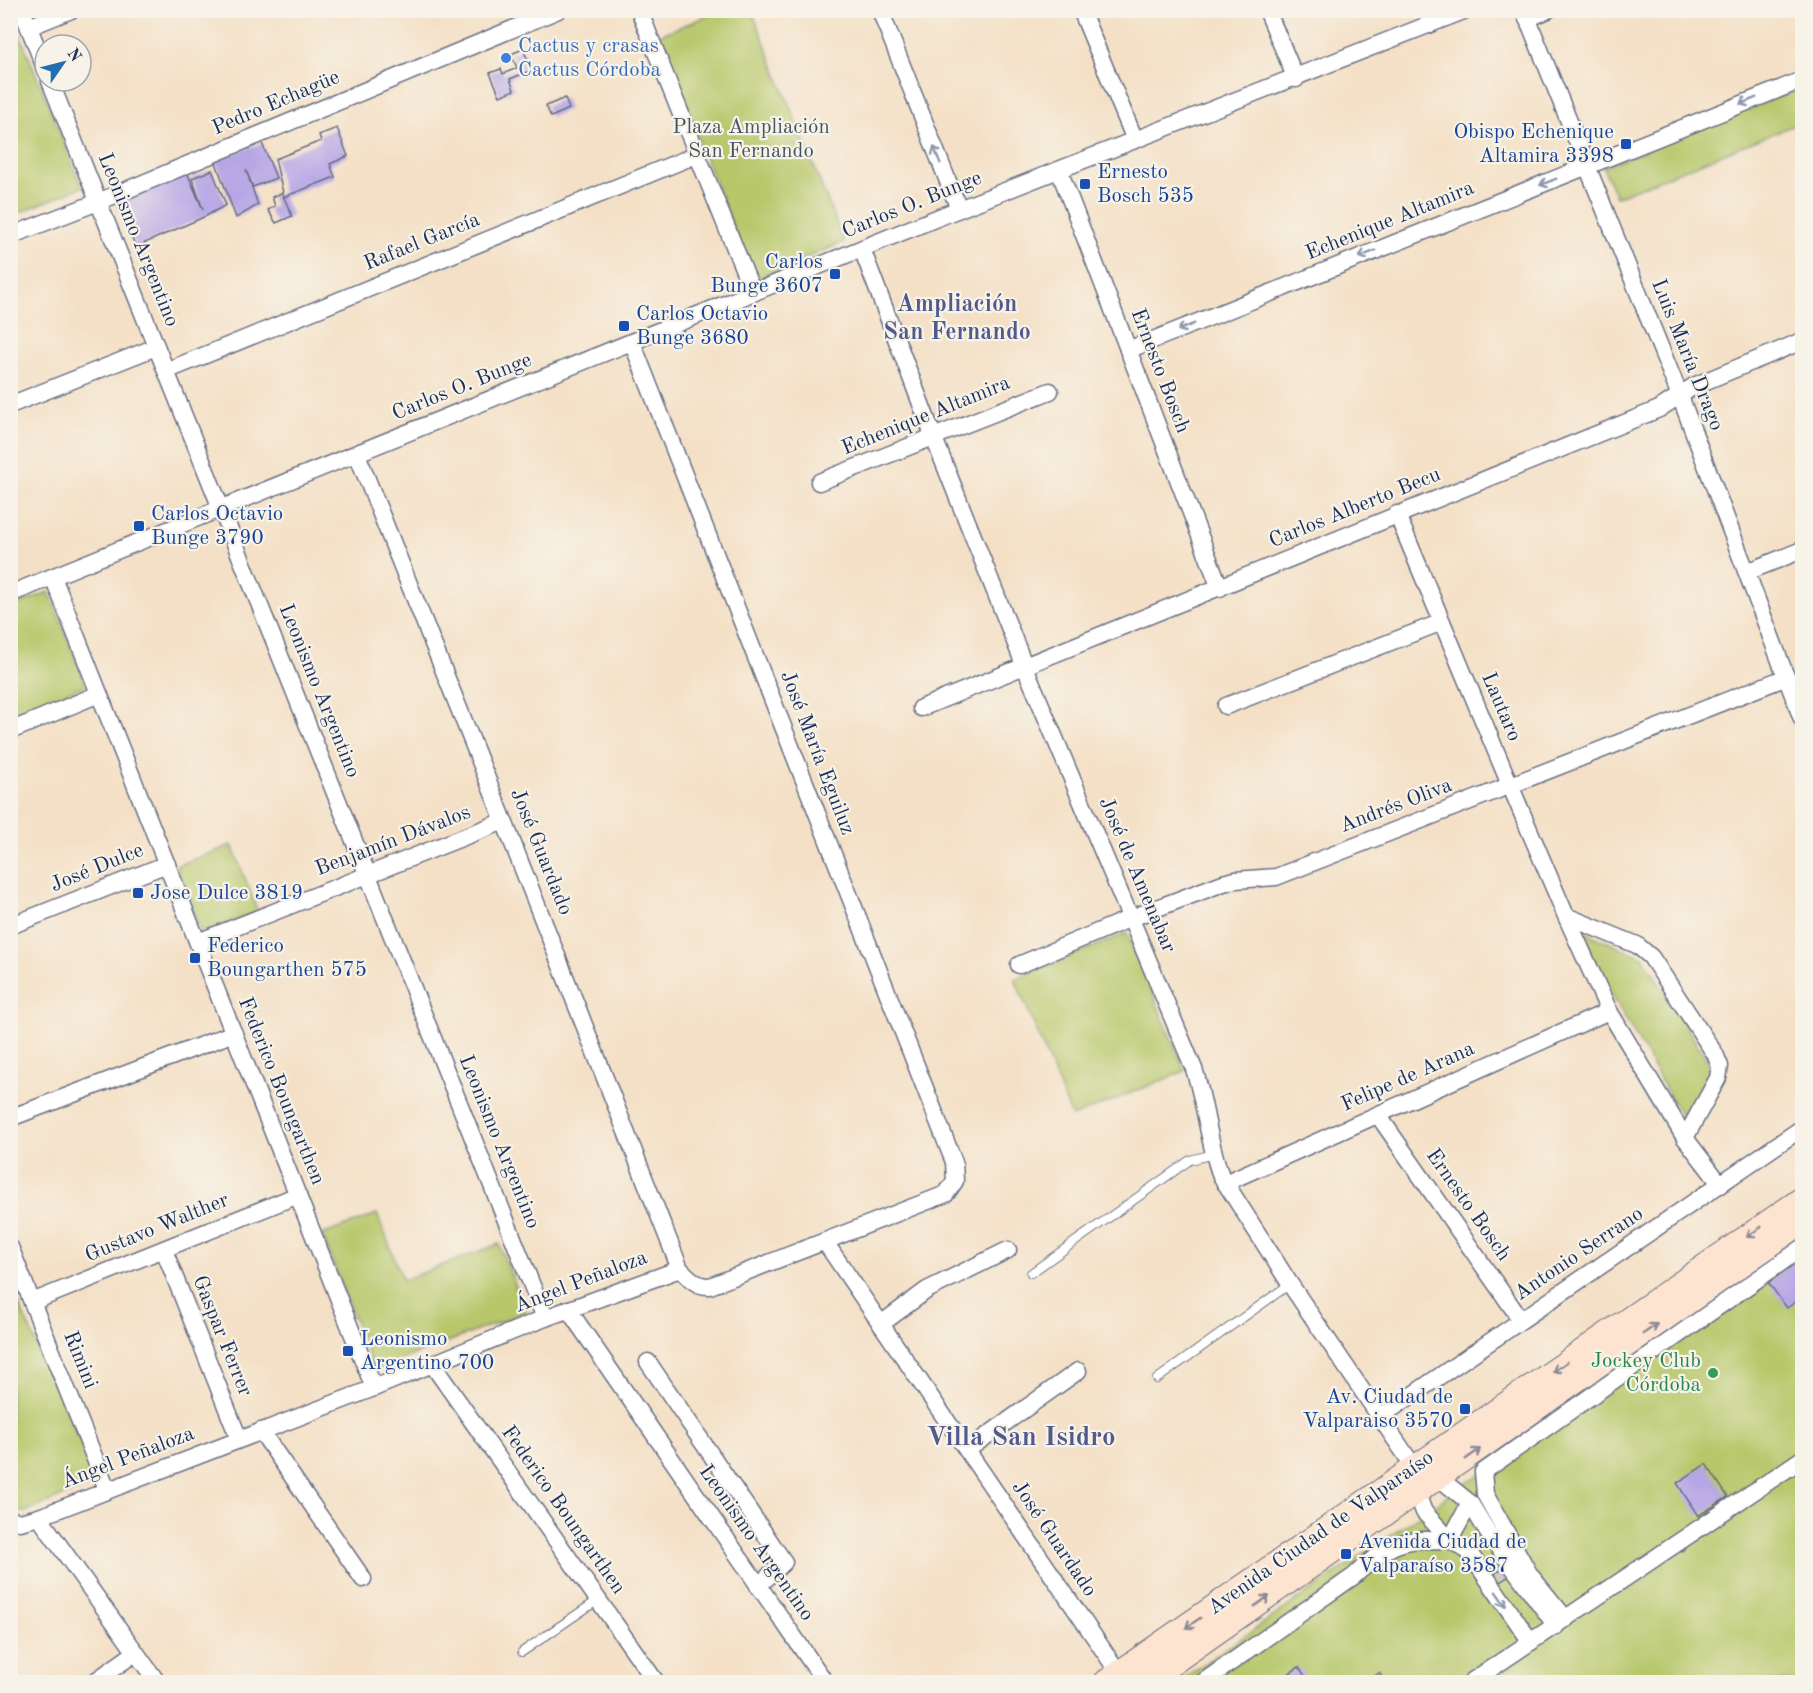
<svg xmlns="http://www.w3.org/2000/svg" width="1813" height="1693" font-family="'Old Standard TT',serif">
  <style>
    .green { fill: #b7c76a; stroke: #697b64; stroke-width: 1.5 }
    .building { fill: #b6a6e5 }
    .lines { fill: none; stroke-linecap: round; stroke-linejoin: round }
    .lane-casing { stroke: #676d82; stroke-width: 10 }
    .street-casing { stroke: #676d82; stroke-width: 19 }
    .secondary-casing { stroke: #676d82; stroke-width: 26 }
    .lane { stroke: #fff; stroke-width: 8 }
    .street { stroke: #fff; stroke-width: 16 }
    .secondary { stroke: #fde4d0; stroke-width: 24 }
    .oneway { stroke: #8d97ae }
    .oneway2 { stroke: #8c8a97 }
    .shop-dot { fill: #3f7fe0; stroke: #f7f3e8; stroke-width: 2 }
    .transit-dot { fill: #1a4fb4; stroke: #f7f3e8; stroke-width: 2 }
    .leisure-dot { fill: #2e9e5b; stroke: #f7f3e8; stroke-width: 2 }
    .labels { text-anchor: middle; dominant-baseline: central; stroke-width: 4.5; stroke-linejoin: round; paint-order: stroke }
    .shop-label { font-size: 21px; fill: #366cbe; stroke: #f7f3e8; text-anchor: start }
    .street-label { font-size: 21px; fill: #1b2f5e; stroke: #f7f3e8 }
    .park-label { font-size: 21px; fill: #425561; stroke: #f7f3e8 }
    .transit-label { font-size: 21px; fill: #164399; stroke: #f7f3e8; text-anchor: start }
    .leisure-label { font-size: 21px; fill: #27864d; stroke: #f7f3e8; text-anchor: end }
    .quarter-label { font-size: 24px; font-weight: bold; fill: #51598d; stroke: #f7f3e8 }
    .district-label { font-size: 27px; font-weight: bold; fill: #51598d; stroke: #f7f3e8 }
  </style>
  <rect width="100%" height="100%" fill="#f7f3e8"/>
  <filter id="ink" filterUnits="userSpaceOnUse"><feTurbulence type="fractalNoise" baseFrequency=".0167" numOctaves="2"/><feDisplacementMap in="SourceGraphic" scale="12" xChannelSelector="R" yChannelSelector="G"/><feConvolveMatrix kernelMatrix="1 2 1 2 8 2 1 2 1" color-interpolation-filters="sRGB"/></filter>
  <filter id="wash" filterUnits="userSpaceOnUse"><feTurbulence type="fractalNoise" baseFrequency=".008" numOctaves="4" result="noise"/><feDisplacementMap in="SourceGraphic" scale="24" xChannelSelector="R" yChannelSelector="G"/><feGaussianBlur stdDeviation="1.35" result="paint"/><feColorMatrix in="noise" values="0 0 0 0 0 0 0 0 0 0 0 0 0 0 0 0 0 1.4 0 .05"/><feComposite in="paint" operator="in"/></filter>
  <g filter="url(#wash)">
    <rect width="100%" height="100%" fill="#f4e0c6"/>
    <g class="green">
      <path d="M720,11h32l92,231 -90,38 -97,-244z"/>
      <path d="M11,13l71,174 -71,29h-1z"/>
      <path d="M1802,87v35l-186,75 -13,-30z"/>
      <path d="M49,592l37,93 -75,30v-108z"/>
      <path d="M232,845l26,67 -57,21 -25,-67z"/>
      <path d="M1574,928l69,29 70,113 -29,51z"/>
      <path d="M1127,933l58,138 -113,46 -57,-138z"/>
      <path d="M377,1214l26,66 96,-36 27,68 -152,58 -52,-135z"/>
      <path d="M1802,1247v435h-624l305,-210z"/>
      <path d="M15,1296l77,173 -1,11 -4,6 -62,26 -10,-1 -4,-4 -1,-209z"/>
    </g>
    <g id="blocks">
      <g class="building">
        <path d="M523,49l9,21 -22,9 4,11 -14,6 -10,-23 11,-4 2,5 14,-6 -6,-14z"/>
        <path d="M565,98l4,11 -18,8 -5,-11z"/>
        <path d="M337,128l11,28 -18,8 5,13 -51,20 -9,-38 46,-18 -2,-6z"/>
        <path d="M262,143l14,35 -23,9 -7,-17 12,35 -22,13 -21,-58z"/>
        <path d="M212,170l14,35 -20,11 -70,31 -20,-45 71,-30 16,38 -11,-32z"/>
        <path d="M282,193l10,23 -16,7 -8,-13 7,-4 -3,-9z"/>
        <path d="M1802,1257v40l-15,11 -20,-27z"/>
        <path d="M1706,1464l22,33 -30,19 -21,-33z"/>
        <path d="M1506,1569l6,5 -15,10 -2,-8 1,-4z"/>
        <path d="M1299,1667l10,15h-34z"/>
        <path d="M1379,1673l7,9h-20z"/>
      </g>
    </g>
  </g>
  <g filter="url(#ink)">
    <use href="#blocks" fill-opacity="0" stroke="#676d82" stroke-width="1.5"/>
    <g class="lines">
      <g class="lane-casing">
        <g id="lane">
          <path d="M1031,1273l159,-113 24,-6"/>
          <path d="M1157,1379l133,-95"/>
          <path d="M522,1652l76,-52"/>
        </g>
      </g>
      <g class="street-casing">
        <g id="street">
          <path d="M22,10l23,58"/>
          <path d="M639,10l114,283"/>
          <path d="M880,10l79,199"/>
          <path d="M1081,10l54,130"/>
          <path d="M1267,10l29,69"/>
          <path d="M1524,10l156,386 122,323"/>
          <path d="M1527,19l21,-9"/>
          <path d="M29,27l42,-17"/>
          <path d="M50,81l495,1237"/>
          <path d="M1059,170l161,418"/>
          <path d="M10,236l88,-34 460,-192"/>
          <path d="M862,249l72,189 91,229 169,402c12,36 14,73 27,107l69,108 130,192"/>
          <path d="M1128,350l674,-270"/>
          <path d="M166,371l530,-216"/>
          <path d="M10,405l146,-58"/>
          <path d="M357,454l147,367 176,448c9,8 16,18 30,17l236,-92 9,-13 -1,-19 -322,-820"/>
          <path d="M819,482l231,-91"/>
          <path d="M1397,514l113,271 56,131 43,95 76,127 36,47"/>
          <path d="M1747,572l55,-22"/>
          <path d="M53,577l321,811"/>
          <path d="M10,594l949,-385 507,-199"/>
          <path d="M1226,706l216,-84"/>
          <path d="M921,708l738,-299 35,-23 108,-45"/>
          <path d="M10,731l89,-37"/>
          <path d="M1566,916l71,29 14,12 64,97 5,12 -2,12 -33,60"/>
          <path d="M10,926l157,-62"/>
          <path d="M198,942l306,-121"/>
          <path d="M1019,965l112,-47 92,-35 12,-3 41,-3 511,-200"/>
          <path d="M1378,1115l143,205"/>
          <path d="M10,1118l224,-85"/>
          <path d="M1225,1183l384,-172"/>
          <path d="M825,1242l300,440"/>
          <path d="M10,1247l97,242"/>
          <path d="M164,1250l75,189"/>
          <path d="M32,1302l266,-107"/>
          <path d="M568,1309l257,373"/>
          <path d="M881,1324l46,-34 81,-40"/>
          <path d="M648,1362l136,200 -26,24"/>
          <path d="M432,1364l224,318"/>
          <path d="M1380,1417l422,-289"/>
          <path d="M261,1431l102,148"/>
          <path d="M967,1450l111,-79"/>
          <path d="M1439,1478l31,25 20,33 66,90"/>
          <path d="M1417,1493l7,19 26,28 18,11 63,91"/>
          <path d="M39,1517l118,165"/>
          <path d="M10,1519l10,3 19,-5 335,-129 171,-70 135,-49"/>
          <path d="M1450,1540l20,-37"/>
          <path d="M1566,1619l-36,-44 -45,-81 -2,-22 319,-224"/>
          <path d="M94,1682l41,-29"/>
          <path d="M1203,1682l151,-106c16,-15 34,-32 57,-35 12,-2 26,0 39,-1"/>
          <path d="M1471,1682l331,-223"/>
        </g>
      </g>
      <g class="secondary-casing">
        <g id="secondary">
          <path d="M1106,1682l696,-483"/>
          <path d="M1145,1682l657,-460"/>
        </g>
      </g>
      <use href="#lane" class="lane"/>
      <use href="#street" class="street"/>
      <use href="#secondary" class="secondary"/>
    </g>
    <defs><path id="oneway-shaft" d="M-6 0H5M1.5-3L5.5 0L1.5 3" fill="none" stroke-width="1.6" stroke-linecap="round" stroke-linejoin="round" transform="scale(1.5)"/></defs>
    <g class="oneway">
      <use href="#oneway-shaft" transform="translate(1748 101) rotate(158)"/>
      <use href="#oneway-shaft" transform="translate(937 155) rotate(-112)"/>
      <use href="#oneway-shaft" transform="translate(1548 182) rotate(158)"/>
      <use href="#oneway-shaft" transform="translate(1367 254) rotate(158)"/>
      <use href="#oneway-shaft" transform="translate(1186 327) rotate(158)"/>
      <use href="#oneway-shaft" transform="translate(1501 1599) rotate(55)"/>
    </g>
    <g class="oneway2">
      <use href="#oneway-shaft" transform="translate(1754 1232) rotate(145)"/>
      <use href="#oneway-shaft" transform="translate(1650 1329) rotate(-35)"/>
      <use href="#oneway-shaft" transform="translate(1560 1367) rotate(145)"/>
      <use href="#oneway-shaft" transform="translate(1473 1454) rotate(-35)"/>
      <use href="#oneway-shaft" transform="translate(1262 1601) rotate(-35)"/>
      <use href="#oneway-shaft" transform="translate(1193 1623) rotate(145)"/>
    </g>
  </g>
  <circle class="shop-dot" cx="506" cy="58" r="6"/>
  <g class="transit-dot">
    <rect x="1620" y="138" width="12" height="12" rx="3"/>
    <rect x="1079" y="178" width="12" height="12" rx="3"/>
    <rect x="829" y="268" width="12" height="12" rx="3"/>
    <rect x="618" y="320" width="12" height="12" rx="3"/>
    <rect x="133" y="520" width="12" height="12" rx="3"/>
    <rect x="132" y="887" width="12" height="12" rx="3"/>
    <rect x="189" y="952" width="12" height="12" rx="3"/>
    <rect x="342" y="1345" width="12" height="12" rx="3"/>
    <rect x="1459" y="1403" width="12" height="12" rx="3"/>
    <rect x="1340" y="1548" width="12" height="12" rx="3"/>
  </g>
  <circle class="leisure-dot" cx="1713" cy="1373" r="6"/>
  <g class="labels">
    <g class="shop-label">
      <text x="518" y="46">Cactus y crasas<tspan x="518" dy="24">Cactus Córdoba</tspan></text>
    </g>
    <g class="street-label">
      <text transform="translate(276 103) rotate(-23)">Pedro Echagüe</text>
      <text transform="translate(912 205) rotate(-22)">Carlos O. Bunge</text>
      <text transform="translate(1390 221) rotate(-22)">Echenique Altamira</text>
      <text transform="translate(138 240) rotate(68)">Leonismo Argentino</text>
      <text transform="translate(422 242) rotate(-22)">Rafael García</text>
      <text transform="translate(1687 355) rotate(68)">Luis María Drago</text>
      <text transform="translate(1160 371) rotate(69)">Ernesto Bosch</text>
      <text transform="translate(462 387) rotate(-22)">Carlos O. Bunge</text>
      <text transform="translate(926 416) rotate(-22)">Echenique Altamira</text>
      <text transform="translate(1355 508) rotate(-22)">Carlos Alberto Becu</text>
      <text transform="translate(319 691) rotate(68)">Leonismo Argentino</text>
      <text transform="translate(1501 707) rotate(67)">Lautaro</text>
      <text transform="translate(817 753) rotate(69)">José María Eguiluz</text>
      <text transform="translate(1396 806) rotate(-21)">Andrés Oliva</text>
      <text transform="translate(393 841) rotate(-21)">Benjamín Dávalos</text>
      <text transform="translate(541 852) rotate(68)">José Guardado</text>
      <text transform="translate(97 868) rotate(-22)">José Dulce</text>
      <text transform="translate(1137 875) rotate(67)">José de Amenabar</text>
      <text transform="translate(1408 1077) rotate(-24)">Felipe de Arana</text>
      <text transform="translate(281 1091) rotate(68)">Federico Boungarthen</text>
      <text transform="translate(499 1142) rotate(68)">Leonismo Argentino</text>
      <text transform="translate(1468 1205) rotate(55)">Ernesto Bosch</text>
      <text transform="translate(157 1228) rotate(-22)">Gustavo Walther</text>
      <text transform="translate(1579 1254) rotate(-34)">Antonio Serrano</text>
      <text transform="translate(581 1282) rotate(-21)">Ángel Peñaloza</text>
      <text transform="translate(222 1336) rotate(68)">Gaspar Ferrer</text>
      <text transform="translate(80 1360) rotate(68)">Rimini</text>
      <text transform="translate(128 1458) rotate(-21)">Ángel Peñaloza</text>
      <text transform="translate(563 1510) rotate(55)">Federico Boungarthen</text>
      <text transform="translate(1321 1533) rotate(-35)">Avenida Ciudad de Valparaíso</text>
      <text transform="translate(1054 1539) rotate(56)">José Guardado</text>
      <text transform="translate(756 1543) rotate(55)">Leonismo Argentino</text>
    </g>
    <g class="park-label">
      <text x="751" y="127">Plaza Ampliación<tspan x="751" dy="24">San Fernando</tspan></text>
    </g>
    <g class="transit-label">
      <text x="1614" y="132" text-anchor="end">Obispo Echenique<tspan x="1614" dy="24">Altamira 3398</tspan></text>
      <text x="1097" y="172">Ernesto<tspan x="1097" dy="24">Bosch 535</tspan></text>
      <text x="823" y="262" text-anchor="end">Carlos<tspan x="823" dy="24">Bunge 3607</tspan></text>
      <text x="636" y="314">Carlos Octavio<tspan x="636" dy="24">Bunge 3680</tspan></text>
      <text x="151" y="514">Carlos Octavio<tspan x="151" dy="24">Bunge 3790</tspan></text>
      <text x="150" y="893">Jose Dulce 3819</text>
      <text x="207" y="946">Federico<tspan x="207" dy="24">Boungarthen 575</tspan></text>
      <text x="360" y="1339">Leonismo<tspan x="360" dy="24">Argentino 700</tspan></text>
      <text x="1453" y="1397" text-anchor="end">Av. Ciudad de<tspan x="1453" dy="24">Valparaiso 3570</tspan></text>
      <text x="1358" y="1542">Avenida Ciudad de<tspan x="1358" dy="24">Valparaíso 3587</tspan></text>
    </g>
    <g class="leisure-label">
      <text x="1701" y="1361">Jockey Club<tspan x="1701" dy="24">Córdoba</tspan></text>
    </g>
    <g class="quarter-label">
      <text x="957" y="305">Ampliación<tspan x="957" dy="28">San Fernando</tspan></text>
    </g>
    <g class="district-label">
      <text x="1021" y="1437">Villa San Isidro</text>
    </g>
  </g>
  <rect width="1813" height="1693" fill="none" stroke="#f7f3e8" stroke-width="36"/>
  <g transform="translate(63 63) rotate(55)"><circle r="28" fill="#f7f3e8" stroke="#9fa5b1" stroke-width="1.5"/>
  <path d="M0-4.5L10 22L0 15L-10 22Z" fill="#1f6fb2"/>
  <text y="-9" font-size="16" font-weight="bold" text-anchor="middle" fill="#1b2f5e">N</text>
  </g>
</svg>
